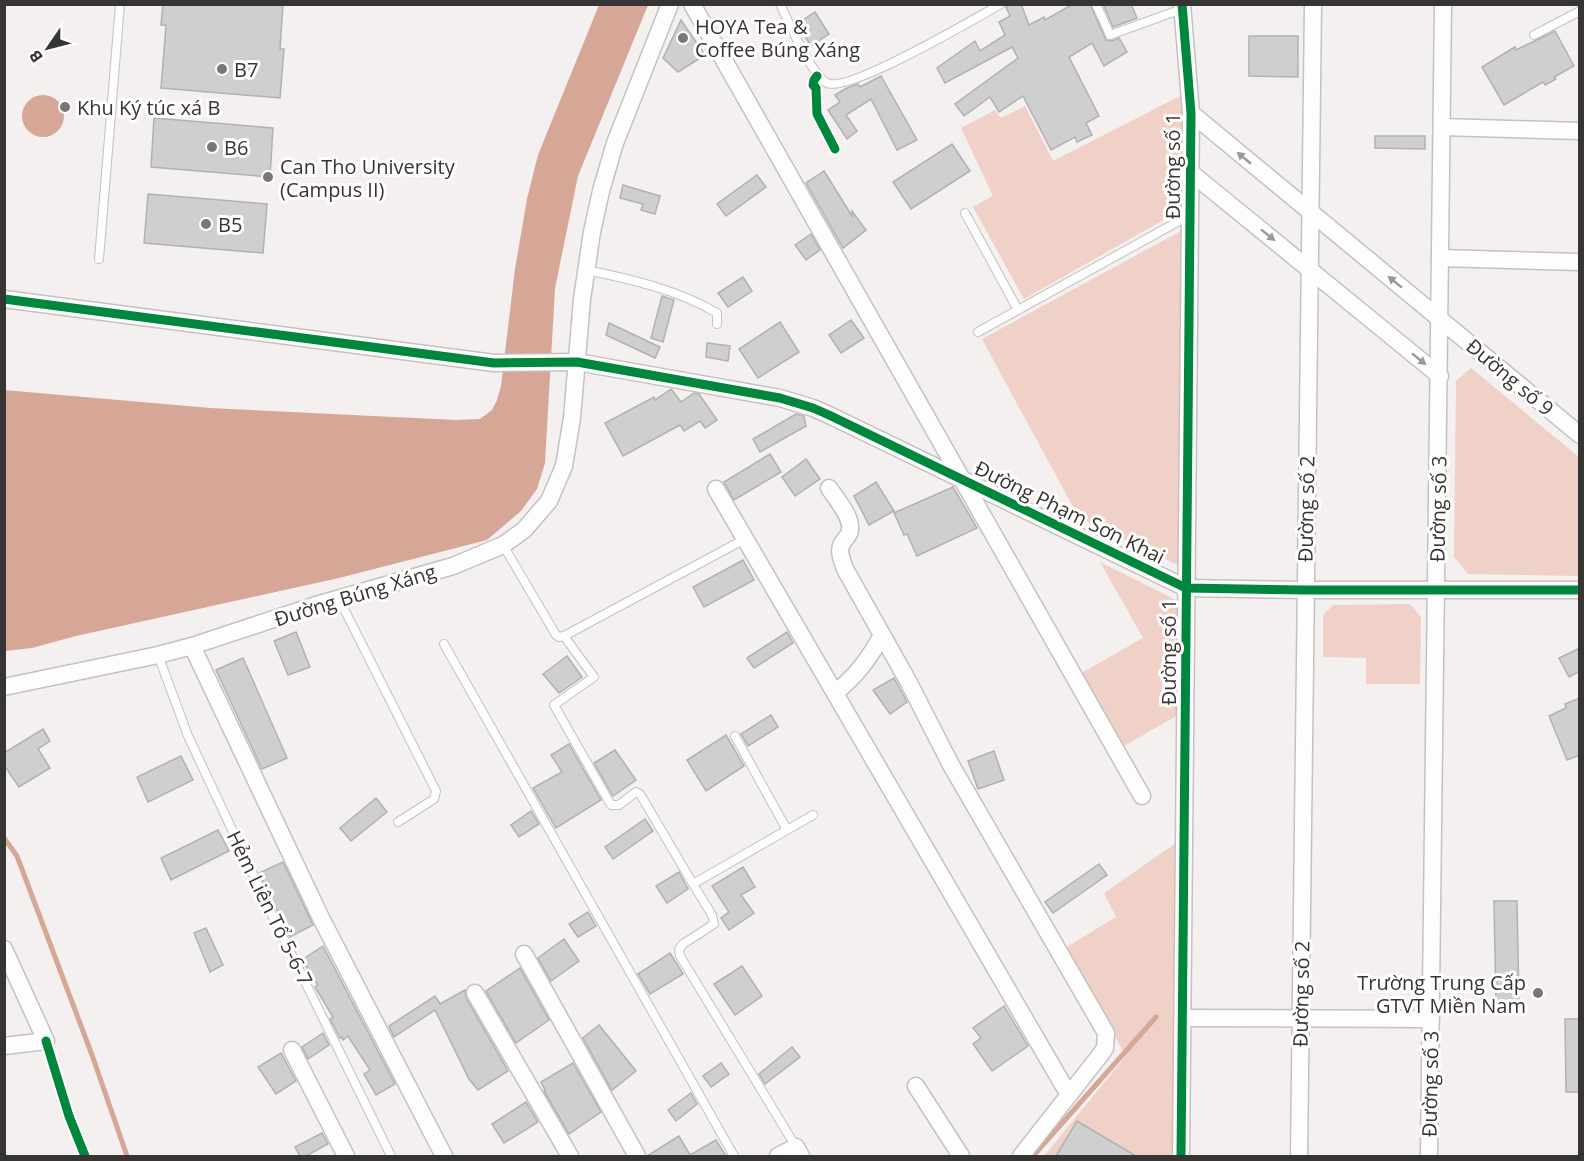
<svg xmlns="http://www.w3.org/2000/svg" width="1584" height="1161" font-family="'Open Sans',sans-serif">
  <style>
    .green { fill: #efd1c7 }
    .water { fill: #d6a697 }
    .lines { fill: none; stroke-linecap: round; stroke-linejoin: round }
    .stream { stroke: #d6a697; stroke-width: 5 }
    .building { fill: #d0cfcf; stroke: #b2b1b1; stroke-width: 1.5 }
    .lane-casing { stroke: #c4c2c1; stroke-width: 10 }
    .street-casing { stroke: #c4c2c1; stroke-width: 19 }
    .lane { stroke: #fdfdfd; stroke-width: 8 }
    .street { stroke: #fdfdfd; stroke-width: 16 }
    .cycleway-casing { stroke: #fffefd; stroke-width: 13 }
    .cycleway { stroke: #00873e; stroke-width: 9 }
    .oneway { fill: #9a9998 }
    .poi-dot { fill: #797675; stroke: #fffefd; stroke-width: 2 }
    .labels { text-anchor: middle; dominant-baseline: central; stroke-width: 6; stroke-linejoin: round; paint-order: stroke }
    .poi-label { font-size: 20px; fill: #373534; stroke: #fffefd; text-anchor: start }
    .street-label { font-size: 20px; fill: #373534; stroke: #fffefd }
  </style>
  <rect width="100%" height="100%" fill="#f3f0ef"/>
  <g class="green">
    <path d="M1182,95l-1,115 -157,89 -51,-92 20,-11 -32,-68 34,-18 6,8 24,-12 28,55z"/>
    <path d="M1181,231l-3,334 -99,-47 -97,-179z"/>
    <path d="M1471,368l108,89v119l-111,-2 -14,-17 2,-176z"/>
    <path d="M1100,562l78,39v114l-59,34 -41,-74 65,-37z"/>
    <path d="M1410,604l11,13 -1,67h-54v-26l-43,-1v-42l10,-10z"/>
    <path d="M1176,843l-2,313h-130l82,-100 -61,-108 51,-31 -12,-24z"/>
  </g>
  <g class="water">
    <path d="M599,5h49l-70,171 -23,112 -10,175 -8,26 -16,22 -34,29 -148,38 -263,58 -44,12 -27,3 -1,-261 206,18 246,12 24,-1 12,-9 5,-10 4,-14 14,-117 12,-70 11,-44z"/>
    <circle cx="43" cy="116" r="21"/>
  </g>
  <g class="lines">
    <g class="stream">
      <path d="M4,838l13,18 75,199 35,101"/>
      <path d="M1033,1156l123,-139"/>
    </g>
  </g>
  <g class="building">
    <path d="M163,4h120l-3,45h4l-4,49 -119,-10 5,-63h-5z"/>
    <path d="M1007,4h14l8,21 15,-8 1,3 28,-16h17l16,36 6,1 7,-3 8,14 -23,14 -12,-23 -23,14 30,59 -13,7 6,12 -15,7 -2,-5 -24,13 -28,-54 -24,16 -9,-15 -26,19 -9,-12 63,-46 -6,-11 -67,36 -8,-15 38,-27 5,10 25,-16 -6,-13 11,-6 -4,-9z"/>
    <path d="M1103,4h28l6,14 -24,9z"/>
    <path d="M815,12l14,22 -18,12 -14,-22z"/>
    <path d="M681,20l24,35 -27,17 -15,-14z"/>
    <path d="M1555,31l19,35 -20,11 2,2 -11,6 -2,-3 -39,23 -22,-38 33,-20 1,3z"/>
    <path d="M1249,36h49v41l-49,-1z"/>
    <path d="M881,76l36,64 -20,10 -26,-51 -25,16 11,16 -10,8 -19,-29 12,-8 -5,-7 12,-7 11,-4 2,3z"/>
    <path d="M154,118l119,10 -3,49 -119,-10z"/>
    <path d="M1375,136h50v13l-50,-1z"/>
    <path d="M952,144l18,27 -59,38 -18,-27z"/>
    <path d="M824,171l28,45v-5l14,19 -23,18 -37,-65z"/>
    <path d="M757,175l9,12 -40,29 -9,-12z"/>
    <path d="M623,185l37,11 -5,18 -14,-4 2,-6 -23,-6z"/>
    <path d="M148,194l119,10 -4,49 -119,-10z"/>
    <path d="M811,234l9,16 -14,10 -11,-15z"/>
    <path d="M743,277l9,14 -24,16 -10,-14z"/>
    <path d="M662,296l12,4 -11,42 -12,-4z"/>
    <path d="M851,320l13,18 -23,15 -12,-18z"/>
    <path d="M780,322l19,30 -41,26 -19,-29z"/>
    <path d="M609,323l51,24 -5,11 -49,-23z"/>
    <path d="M707,343l23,3 -2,15 -22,-4z"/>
    <path d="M671,389l10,13 13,-9 5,1 18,26 -12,8 -5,-7 -16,10 -4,-6 -57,31 -18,-33 49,-26 1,3z"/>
    <path d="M796,414l8,2 2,10 -46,26 -7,-13z"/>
    <path d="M770,454l11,18 -47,28 -10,-18z"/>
    <path d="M806,459l14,20 -25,17 -13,-19z"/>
    <path d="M876,482l18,29 -25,14 -15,-29z"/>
    <path d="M953,487l24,41 -60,28 -10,-22 -3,1 -10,-22z"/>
    <path d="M743,560l11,20 -50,27 -11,-20z"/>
    <path d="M296,632l14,35 -22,8 -14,-34z"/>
    <path d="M787,632l6,11 -39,25 -7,-10z"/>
    <path d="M1580,648v23l-11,6 -10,-19z"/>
    <path d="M567,656l15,21 -23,16 -16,-19z"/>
    <path d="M243,658l44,100 -25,11 -46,-99z"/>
    <path d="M894,678l13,24 -17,12 -17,-24z"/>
    <path d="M1580,698v57l-13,5 -18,-44 17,-8 -1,-4z"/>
    <path d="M771,715l7,12 -30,19 -7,-12z"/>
    <path d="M43,729l7,12 -12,8 12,19 -31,19 -15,-22v-12z"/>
    <path d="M726,735l18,31 -38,25 -19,-31z"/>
    <path d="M569,744l32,56 -45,28 -23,-40 29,-16 -11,-17z"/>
    <path d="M615,750l21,30 -23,16 -19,-33z"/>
    <path d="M994,751l10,29 -26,9 -10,-28z"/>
    <path d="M181,756l12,24 -45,22 -11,-25z"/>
    <path d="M376,798l11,14 -36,29 -11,-13z"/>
    <path d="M531,811l8,13 -20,13 -8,-12z"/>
    <path d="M645,819l8,12 -40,28 -8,-12z"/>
    <path d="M218,830l11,21 -58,29 -10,-22z"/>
    <path d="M283,862l30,63 -23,12 -31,-64z"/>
    <path d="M1099,864l8,11 -54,38 -8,-11z"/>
    <path d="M743,867l12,20 -14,8 13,18 -25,17 -8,-12 8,-6 -17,-26z"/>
    <path d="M679,872l9,17 -21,14 -11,-17z"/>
    <path d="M1494,901h23l2,102 -23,1z"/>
    <path d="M588,912l8,14 -18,11 -9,-13z"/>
    <path d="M206,928l17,37 -13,7 -16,-39z"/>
    <path d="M564,939l15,22 -28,20 -13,-23z"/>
    <path d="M323,946l72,138 -19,11 -12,-21 6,-4 -22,-34 -5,4 -1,-3 -2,1 -10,-19 3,-2 -18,-30 3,-2 -16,-25z"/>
    <path d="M670,953l13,21 -33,20 -12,-20z"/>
    <path d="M742,966l20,30 -27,19 -21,-31z"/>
    <path d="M520,968l29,52 -33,23 -30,-52z"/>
    <path d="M465,990l1,8 42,73 -30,19 -9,-11 -34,-69 -41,27 -5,-11 46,-30 5,8z"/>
    <path d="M1004,1006l24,40 -36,25 -19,-27 8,-6 -8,-10z"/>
    <path d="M1565,1019h15v73h-14z"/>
    <path d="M599,1025l37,46 -24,19 -29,-52z"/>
    <path d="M323,1033l6,12 -21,14 -6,-12z"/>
    <path d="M792,1047l8,10 -35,27 -6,-10z"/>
    <path d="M281,1053l15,28 -20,13 -18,-27z"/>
    <path d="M573,1063l28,49 -32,22 -25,-43 1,-1 -4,-8z"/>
    <path d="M721,1063l8,11 -18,13 -8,-11z"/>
    <path d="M691,1093l6,11 -21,17 -8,-11z"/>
    <path d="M526,1102l12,20 -34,21 -12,-19z"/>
    <path d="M1077,1121l59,35h-80z"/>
    <path d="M322,1133l6,11 -22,12h-6l-5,-9z"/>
    <path d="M679,1136l11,19 26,-15 10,16h-79z"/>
  </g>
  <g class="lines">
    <g class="lane-casing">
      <g id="lane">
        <path d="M780,4c8,17 32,72 47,79 20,11 149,-65 174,-79"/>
        <path d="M1096,4l14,31 72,-26"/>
        <path d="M1534,35l46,-24"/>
        <path d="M965,213l53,97"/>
        <path d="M99,259l21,-255"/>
        <path d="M586,270c45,9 92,20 131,43v11"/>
        <path d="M978,332l212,-117"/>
        <path d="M503,545l53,90 3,2 5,-1 181,-97"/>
        <path d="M339,599l97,192 -2,8 -36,23"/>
        <path d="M564,636l30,41 -40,28 57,100h8l17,-13 4,2 53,90"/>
        <path d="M444,644l290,512"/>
        <path d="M158,655l30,81 86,183 117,237"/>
        <path d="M735,736l52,94"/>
        <path d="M796,1147l-116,-191 -1,-7 4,-5 31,-20 -2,-9 -19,-31 120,-69"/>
      </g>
    </g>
    <g class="street-casing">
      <g id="street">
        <path d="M692,4l450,792"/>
        <path d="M1191,113l389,322"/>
        <path d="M1442,127l138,4"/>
        <path d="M1190,172l250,204"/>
        <path d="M1441,258l139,4"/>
        <path d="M4,299l490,64 83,-1 203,36 33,10 16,7 357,173 119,2h275"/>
        <path d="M829,488c7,11 23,28 21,42 0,5 -4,7 -7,12 -6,8 -1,18 2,27l63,112 43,84 155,268 -1,15 -4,6 -80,102"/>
        <path d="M716,489l353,606"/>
        <path d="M192,646l129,272 123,238"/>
        <path d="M4,687l154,-32 34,-9 124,-41 137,-39 50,-21 21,-15 25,-29 15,-35 8,-48 10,-119 10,-67 9,-41 14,-48 55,-139"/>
        <path d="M835,693c21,-17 34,-34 47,-58"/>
        <path d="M4,949l42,92 -42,5"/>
        <path d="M524,954l113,202"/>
        <path d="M475,993l95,163"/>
        <path d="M1183,1018l248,1"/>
        <path d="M292,1050l54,106"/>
        <path d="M916,1086l45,70"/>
        <path d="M778,1156l18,-9 5,9"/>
        <path d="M1181,1156l10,-1043 -9,-109"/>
        <path d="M1299,1156l14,-1152"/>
        <path d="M1429,1156l14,-1152"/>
      </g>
    </g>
    <use href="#lane" class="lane"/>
    <use href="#street" class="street"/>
    <g class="cycleway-casing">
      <g id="cycleway">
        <path d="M817,76l-3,4 -1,5 3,3 1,26 18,35"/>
        <path d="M4,299l490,64 83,-1 203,36 33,10 16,7 357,173 119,2h275"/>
        <path d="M46,1041l23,75 16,40"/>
        <path d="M1181,1156l10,-1043 -9,-109"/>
      </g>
    </g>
    <use href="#cycleway" class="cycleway"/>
  </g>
  <defs><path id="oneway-solid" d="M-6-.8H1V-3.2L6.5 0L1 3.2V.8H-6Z" transform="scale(1.5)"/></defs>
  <g class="oneway">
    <use href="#oneway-solid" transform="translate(1244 158) rotate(-140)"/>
    <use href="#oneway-solid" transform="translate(1268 235) rotate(39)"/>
    <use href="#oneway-solid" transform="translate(1395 282) rotate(-141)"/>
    <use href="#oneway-solid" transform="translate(1419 359) rotate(39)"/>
  </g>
  <g class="poi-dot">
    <circle cx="683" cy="38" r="6"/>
    <circle cx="222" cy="69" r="6"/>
    <circle cx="65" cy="107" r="6"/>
    <circle cx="212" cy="147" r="6"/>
    <circle cx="268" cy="177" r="6"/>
    <circle cx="206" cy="224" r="6"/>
    <circle cx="1538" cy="993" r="6"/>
  </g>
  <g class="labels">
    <g class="poi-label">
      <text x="695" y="26">HOYA Tea &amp;<tspan x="695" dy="23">Coffee Búng Xáng</tspan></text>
      <text x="234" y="69">B7</text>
      <text x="77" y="107">Khu Ký túc xá B</text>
      <text x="224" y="147">B6</text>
      <text x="280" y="166">Can Tho University<tspan x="280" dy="23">(Campus II)</tspan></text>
      <text x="218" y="224">B5</text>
      <text x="1526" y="982" text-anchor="end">Trường Trung Cấp<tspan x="1526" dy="23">GTVT Miền Nam</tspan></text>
    </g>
    <g class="street-label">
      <text transform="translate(1172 166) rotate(-90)">Đường số 1</text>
      <text transform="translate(1510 377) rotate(40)">Đường số 9</text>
      <text transform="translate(1306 509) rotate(-89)">Đường số 2</text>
      <text transform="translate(1438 509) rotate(-89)">Đường số 3</text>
      <text transform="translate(1070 512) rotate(26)">Đường Phạm Sơn Khai</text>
      <text transform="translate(355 595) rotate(-17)">Đường Búng Xáng</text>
      <text transform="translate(1168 652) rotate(-90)">Đường số 1</text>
      <text transform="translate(270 908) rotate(64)">Hẻm Liên Tổ 5-6-7</text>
      <text transform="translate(1301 994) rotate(-89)">Đường số 2</text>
      <text transform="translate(1430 1084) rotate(-89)">Đường số 3</text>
    </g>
  </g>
  <rect width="1584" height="1161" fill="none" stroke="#373534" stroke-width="12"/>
  <g transform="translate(48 48) rotate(235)" stroke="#fffefd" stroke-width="4.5" paint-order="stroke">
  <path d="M0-4.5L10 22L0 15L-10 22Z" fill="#373534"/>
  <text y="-9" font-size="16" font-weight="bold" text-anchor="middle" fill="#373534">B</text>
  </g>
</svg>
